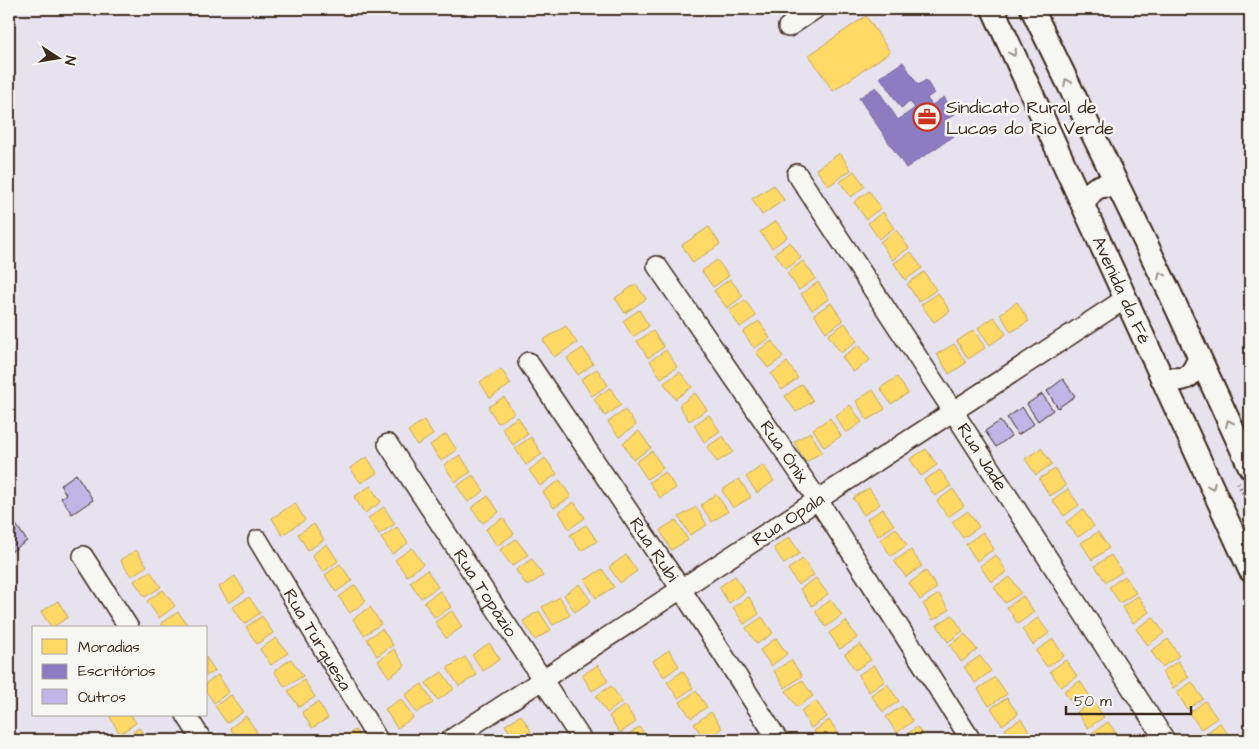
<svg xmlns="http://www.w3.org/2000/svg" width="1259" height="749" font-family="'Architects Daughter',sans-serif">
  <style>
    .homes { fill: #ffd966; stroke: #c4a450 }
    .offices { fill: #8e7cc3; stroke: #756392 }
    .building { fill: #bfb5e6; stroke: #3b2a1e }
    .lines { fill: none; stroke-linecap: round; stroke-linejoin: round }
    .minor-casing { stroke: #3b2a1e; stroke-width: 22 }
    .major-casing { stroke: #3b2a1e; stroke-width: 26 }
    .path { stroke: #3b2a1e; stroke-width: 3; stroke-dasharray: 1 4; stroke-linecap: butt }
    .minor { stroke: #f6f6f2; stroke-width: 19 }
    .major { stroke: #f6f6f2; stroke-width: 22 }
    .oneway { stroke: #989088 }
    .labels { text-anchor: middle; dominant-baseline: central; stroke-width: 5; stroke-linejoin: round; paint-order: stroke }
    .poi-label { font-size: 18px; fill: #3b2a1e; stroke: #f6f6f2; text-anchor: start }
    .street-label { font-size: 18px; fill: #3b2a1e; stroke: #f6f6f2 }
  </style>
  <rect width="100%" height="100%" fill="#e6e2ee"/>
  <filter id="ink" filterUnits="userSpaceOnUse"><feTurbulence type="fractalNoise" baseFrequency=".02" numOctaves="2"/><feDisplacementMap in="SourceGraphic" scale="10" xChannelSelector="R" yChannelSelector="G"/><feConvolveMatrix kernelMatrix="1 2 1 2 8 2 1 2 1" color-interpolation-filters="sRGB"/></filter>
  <g filter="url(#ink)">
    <g class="homes">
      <path d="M866,16l24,36 -57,39 -24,-36z"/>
      <path d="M840,153l11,17 -23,16 -12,-17z"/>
      <path d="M854,171l11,15 -14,11 -11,-15z"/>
      <path d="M774,185l10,15 -22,15 -10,-16z"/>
      <path d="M869,191l12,17 -15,11 -12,-17z"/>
      <path d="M883,212l11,16 -15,11 -11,-16z"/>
      <path d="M776,221l11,16 -15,11 -12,-16z"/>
      <path d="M709,227l11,17 -27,19 -11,-18z"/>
      <path d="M896,230l13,18 -17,12 -12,-18z"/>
      <path d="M790,242l11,16 -15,11 -11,-16z"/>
      <path d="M911,252l11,16 -17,12 -11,-17z"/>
      <path d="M717,260l12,16 -16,11 -11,-16z"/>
      <path d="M803,261l13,17 -17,12 -12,-17z"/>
      <path d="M924,272l12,18 -17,12 -12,-18z"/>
      <path d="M730,279l13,17 -16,12 -13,-17z"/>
      <path d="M818,282l11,17 -17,11 -11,-16z"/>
      <path d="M636,284l10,15 -21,14 -10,-15z"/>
      <path d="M938,293l12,18 -16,11 -13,-17z"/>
      <path d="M745,300l11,16 -16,11 -11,-16z"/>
      <path d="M1017,302l12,19 -18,11 -11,-18z"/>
      <path d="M831,303l12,18 -17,11 -12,-18z"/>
      <path d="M639,310l10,16 -16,11 -10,-16z"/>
      <path d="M994,317l12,17 -16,11 -12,-17z"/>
      <path d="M759,321l11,17 -16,10 -11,-16z"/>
      <path d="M845,323l12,18 -16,12 -13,-18z"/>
      <path d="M566,326l11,17 -23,14 -11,-17z"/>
      <path d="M974,330l11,18 -17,11 -11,-18z"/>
      <path d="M653,331l11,16 -16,11 -11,-17z"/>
      <path d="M772,341l11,16 -15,11 -12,-16z"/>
      <path d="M954,344l12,19 -17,11 -12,-20z"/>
      <path d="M859,345l11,15 -17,12 -11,-15z"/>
      <path d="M583,348l10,16 -15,11 -11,-17z"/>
      <path d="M666,350l11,17 -16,11 -11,-17z"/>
      <path d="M787,362l11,16 -16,12 -11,-16z"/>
      <path d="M501,369l10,15 -21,14 -10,-16z"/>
      <path d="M597,369l11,16 -16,11 -11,-17z"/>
      <path d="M680,372l12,15 -17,12 -11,-16z"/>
      <path d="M897,377l11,16 -17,11 -11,-16z"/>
      <path d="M802,384l11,17 -17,11 -11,-16z"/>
      <path d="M610,388l11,17 -16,11 -11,-17z"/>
      <path d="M873,390l12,19 -18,11 -11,-19z"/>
      <path d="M695,393l12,17 -18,11 -10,-16z"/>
      <path d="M504,397l10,16 -16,10 -10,-16z"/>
      <path d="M850,405l12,17 -16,11 -11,-17z"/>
      <path d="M625,410l11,15 -17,12 -11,-15z"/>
      <path d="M709,415l11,16 -16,11 -10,-17z"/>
      <path d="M518,417l10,17 -15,11 -11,-17z"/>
      <path d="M830,418l11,18 -17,11 -11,-18z"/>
      <path d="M424,420l9,15 -16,10 -9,-14z"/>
      <path d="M639,431l12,17 -18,12 -10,-17z"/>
      <path d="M810,432l12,20 -16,10 -12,-20z"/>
      <path d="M446,434l11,16 -16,11 -11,-16z"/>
      <path d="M723,436l10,16 -16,10 -10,-15z"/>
      <path d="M531,437l11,17 -16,11 -11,-17z"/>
      <path d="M1041,448l11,16 -16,11 -11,-16z"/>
      <path d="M926,449l11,16 -16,11 -11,-17z"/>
      <path d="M652,451l11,17 -16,11 -11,-17z"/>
      <path d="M460,455l11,17 -16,10 -11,-17z"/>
      <path d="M367,457l10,16 -16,10 -11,-15z"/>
      <path d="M545,458l12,16 -17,12 -11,-16z"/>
      <path d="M763,465l11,16 -17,12 -11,-16z"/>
      <path d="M1055,469l11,17 -16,10 -11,-17z"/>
      <path d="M940,470l11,16 -16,10 -11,-16z"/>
      <path d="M665,472l11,16 -16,10 -11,-16z"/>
      <path d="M473,475l11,16 -16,11 -11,-16z"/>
      <path d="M739,479l12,18 -18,11 -11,-18z"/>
      <path d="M560,480l11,17 -17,11 -11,-16z"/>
      <path d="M370,486l11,16 -16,11 -11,-16z"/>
      <path d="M869,488l11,16 -16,11 -11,-17z"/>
      <path d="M953,489l11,17 -16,11 -11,-16z"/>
      <path d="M1068,489l11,16 -15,11 -12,-16z"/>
      <path d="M716,494l12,17 -16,11 -11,-17z"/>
      <path d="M488,496l11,16 -16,11 -12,-15z"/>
      <path d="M574,502l11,16 -16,11 -10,-17z"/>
      <path d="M295,503l10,17 -23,15 -10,-17z"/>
      <path d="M384,507l11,17 -16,10 -11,-16z"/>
      <path d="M696,507l11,18 -17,10 -11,-18z"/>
      <path d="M883,509l11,16 -16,11 -11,-17z"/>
      <path d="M1083,510l11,16 -16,11 -12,-15z"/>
      <path d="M968,511l11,16 -16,11 -11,-16z"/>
      <path d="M503,518l11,16 -17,12 -11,-17z"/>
      <path d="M676,520l12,20 -17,10 -11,-20z"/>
      <path d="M314,524l10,16 -16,10 -10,-16z"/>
      <path d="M586,525l11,16 -16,10 -11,-16z"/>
      <path d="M397,527l11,16 -16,11 -11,-16z"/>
      <path d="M896,528l11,17 -16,11 -11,-16z"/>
      <path d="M983,532l11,17 -17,12 -11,-17z"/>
      <path d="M1098,532l11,16 -17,12 -11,-17z"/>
      <path d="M789,537l11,16 -16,11 -10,-16z"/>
      <path d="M516,539l12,16 -16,11 -12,-16z"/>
      <path d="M327,544l11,17 -15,11 -11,-17z"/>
      <path d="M412,548l11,16 -16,12 -12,-16z"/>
      <path d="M136,550l11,16 -16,10 -11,-16z"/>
      <path d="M911,550l11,16 -16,11 -12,-16z"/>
      <path d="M626,555l11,16 -17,12 -11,-16z"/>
      <path d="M996,555l11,17 -16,10 -11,-16z"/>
      <path d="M1111,555l11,17 -16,10 -11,-16z"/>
      <path d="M532,559l11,17 -16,10 -11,-16z"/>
      <path d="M803,559l11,16 -16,10 -10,-16z"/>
      <path d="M340,564l12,17 -16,11 -11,-17z"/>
      <path d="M602,569l12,18 -18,11 -11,-18z"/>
      <path d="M427,570l11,17 -17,11 -11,-16z"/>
      <path d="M150,571l11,16 -16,10 -11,-16z"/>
      <path d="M926,571l11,17 -17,12 -11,-17z"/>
      <path d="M235,576l10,16 -16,11 -10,-16z"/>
      <path d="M735,576l10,16 -16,11 -10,-16z"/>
      <path d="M1125,576l11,17 -16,10 -11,-16z"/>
      <path d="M1010,577l11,16 -16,10 -11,-16z"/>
      <path d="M816,578l12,16 -16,12 -12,-17z"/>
      <path d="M579,584l12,17 -16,11 -11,-17z"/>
      <path d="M355,585l11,16 -16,12 -11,-16z"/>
      <path d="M163,590l12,16 -16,12 -12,-17z"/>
      <path d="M440,591l11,16 -16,11 -11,-16z"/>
      <path d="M939,594l10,16 -16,10 -10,-16z"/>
      <path d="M1023,596l11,16 -16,12 -11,-17z"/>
      <path d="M1138,596l11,16 -16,11 -11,-16z"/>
      <path d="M249,597l11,16 -16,11 -11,-17z"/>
      <path d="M560,597l10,18 -17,10 -11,-18z"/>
      <path d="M749,597l10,17 -15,10 -11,-17z"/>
      <path d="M831,600l11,15 -16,12 -11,-16z"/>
      <path d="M58,601l10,16 -16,11 -11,-16z"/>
      <path d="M370,607l11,17 -17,11 -11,-16z"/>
      <path d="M452,611l10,16 -16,11 -11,-16z"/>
      <path d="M539,611l12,19 -16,10 -12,-19z"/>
      <path d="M178,612l11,15 -24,1 -4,-5z"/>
      <path d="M952,615l11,16 -15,11 -11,-17z"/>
      <path d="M262,616l11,17 -16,11 -11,-17z"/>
      <path d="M762,617l11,16 -16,11 -11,-16z"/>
      <path d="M1153,617l11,16 -16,12 -12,-16z"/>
      <path d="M1038,618l11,15 -16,12 -11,-16z"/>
      <path d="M846,621l11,17 -17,11 -11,-16z"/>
      <path d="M382,629l11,16 -16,11 -10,-17z"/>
      <path d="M965,634l12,16 -16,12 -11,-17z"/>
      <path d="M276,638l12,15 -17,12 -11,-16z"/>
      <path d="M776,638l11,16 -16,12 -11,-16z"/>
      <path d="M1053,639l11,17 -17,11 -11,-16z"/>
      <path d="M1168,639l11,17 -17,11 -11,-16z"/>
      <path d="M489,643l11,16 -17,12 -11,-16z"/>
      <path d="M860,644l11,16 -16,10 -10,-16z"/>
      <path d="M394,649l11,17 -16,11 -11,-16z"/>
      <path d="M669,650l10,16 -15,11 -11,-16z"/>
      <path d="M980,656l11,15 -16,12 -11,-16z"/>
      <path d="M206,657l9,14 -9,5z"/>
      <path d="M465,657l12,18 -18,11 -12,-18z"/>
      <path d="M291,659l12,17 -18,11 -11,-16z"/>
      <path d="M791,660l11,16 -17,12 -11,-17z"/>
      <path d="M1066,660l11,16 -16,11 -11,-16z"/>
      <path d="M1178,661l11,16 -16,11 -11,-16z"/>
      <path d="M598,665l10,16 -16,10 -10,-16z"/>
      <path d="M874,665l11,16 -16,11 -11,-17z"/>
      <path d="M683,671l10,17 -15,10 -11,-16z"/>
      <path d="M442,672l12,17 -16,11 -12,-17z"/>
      <path d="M218,675l11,17 -15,11 -8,-12v-8z"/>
      <path d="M995,677l12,17 -18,12 -11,-17z"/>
      <path d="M304,680l11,17 -16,10 -11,-16z"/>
      <path d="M802,680l11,16 -16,11 -11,-16z"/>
      <path d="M1080,681l11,17 -16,10 -11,-17z"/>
      <path d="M1192,682l11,17 -16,10 -10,-17z"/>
      <path d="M422,684l11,19 -17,10 -11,-18z"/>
      <path d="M887,684l12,17 -16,11 -12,-17z"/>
      <path d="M611,686l11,16 -15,11 -11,-17z"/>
      <path d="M696,691l11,16 -16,11 -11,-16z"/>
      <path d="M231,695l12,17 -16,11 -12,-17z"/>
      <path d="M1007,698l11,16 -16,11 -11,-17z"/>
      <path d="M401,699l12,19 -16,10 -12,-19z"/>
      <path d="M816,701l11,16 -16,11 -10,-17z"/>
      <path d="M1093,701l11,16 -16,11 -11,-16z"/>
      <path d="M1205,701l12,17 -16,11 -12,-16z"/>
      <path d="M318,702l10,16 -16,10 -10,-16z"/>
      <path d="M625,705l11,17 -16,11 -11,-17z"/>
      <path d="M902,706l11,15 -16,12 -11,-16z"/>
      <path d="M711,712l11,16 -17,12 -11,-16z"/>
      <path d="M113,715h18l5,8 -16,11 -10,-17z"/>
      <path d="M521,715l10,16 -14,9h-2l-10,-15z"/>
      <path d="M246,716l11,16 -11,8h-8l-8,-12z"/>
      <path d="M1021,719l11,17 -7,4h-12l-8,-11z"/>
      <path d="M829,720l12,17 -5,3h-17l-5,-9z"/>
      <path d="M1108,722l11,16 -4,2h-19l-5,-6z"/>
      <path d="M1220,723l11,16 -2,1h-21l-4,-5z"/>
      <path d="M639,727l10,13h-25l-1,-2z"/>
      <path d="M917,727l9,13h-25l-1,-1z"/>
      <path d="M139,728l9,12h-23l-1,-2z"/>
      <path d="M355,730l7,10h-22z"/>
      <path d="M726,734l4,6h-14z"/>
    </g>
    <path class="offices" d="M903,62l15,23 8,-5 8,13 -7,5 5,7 12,-8 11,17 -11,7 10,15 -48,32 -47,-70 17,-11 22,33 17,-12 -5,-6 -9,6 -21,-31z"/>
    <g class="building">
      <path d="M1063,379l12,17 -17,12 -11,-17z"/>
      <path d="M1042,394l11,16 -15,11 -11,-17z"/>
      <path d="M1022,407l12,17 -16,11 -11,-17z"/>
      <path d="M1000,421l11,15 -15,11 -11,-16z"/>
      <path d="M76,474l17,26 -21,14 -11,-16 5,-4 -6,-9z"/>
      <path d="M9,514l18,27 -18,12z"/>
    </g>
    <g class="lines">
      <g class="minor-casing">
        <g id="minor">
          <path d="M788,27l27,-18"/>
          <path id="s1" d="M797,174l156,237 212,329"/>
          <path id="s2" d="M657,266l161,234 153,240"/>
          <path id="s3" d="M528,362l153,227 97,151"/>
          <path id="s4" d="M388,444l194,296"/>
          <path id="s5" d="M258,540l120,200"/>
          <path d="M83,556l46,72"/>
          <path d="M186,715l16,25"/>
          <path id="s6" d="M450,740l675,-441"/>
        </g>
      </g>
      <g class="major-casing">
        <g id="major">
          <path id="s7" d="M993,9l257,561"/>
          <path d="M1032,9l136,280 82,178"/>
          <path d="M1083,205c9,-17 15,-22 34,-18"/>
          <path d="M1162,378c22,3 28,3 37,-19"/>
        </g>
      </g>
      <path class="path" d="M1238,483l12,25"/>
      <use href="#minor" class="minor"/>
      <use href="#major" class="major"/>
    </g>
    <defs><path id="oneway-chevron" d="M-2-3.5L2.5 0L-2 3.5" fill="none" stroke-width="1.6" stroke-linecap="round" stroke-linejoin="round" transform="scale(1.25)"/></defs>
    <g class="oneway">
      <use href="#oneway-chevron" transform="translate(1013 53) rotate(65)"/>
      <use href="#oneway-chevron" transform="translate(1067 82) rotate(-116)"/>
      <use href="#oneway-chevron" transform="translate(1161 275) rotate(-116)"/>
      <use href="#oneway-chevron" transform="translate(1229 423) rotate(-115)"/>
      <use href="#oneway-chevron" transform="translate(1212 486) rotate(65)"/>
    </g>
  </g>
  <defs>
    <g id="office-ring" transform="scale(1.4375)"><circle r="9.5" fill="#f6f6f2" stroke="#c8321e" stroke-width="1.5"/><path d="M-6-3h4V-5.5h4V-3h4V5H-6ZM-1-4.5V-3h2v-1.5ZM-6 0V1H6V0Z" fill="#c8321e"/></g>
  </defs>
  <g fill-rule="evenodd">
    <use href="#office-ring" x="927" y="117"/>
  </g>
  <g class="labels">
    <g class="poi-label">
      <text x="946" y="107">Sindicato Rural de<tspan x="946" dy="21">Lucas do Rio Verde</tspan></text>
    </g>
    <g class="street-label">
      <text stroke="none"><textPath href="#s7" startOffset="309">Avenida da Fé</textPath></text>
      <text stroke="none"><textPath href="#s2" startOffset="225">Rua Ónix</textPath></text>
      <text stroke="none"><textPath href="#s1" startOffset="338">Rua Jade</textPath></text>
      <text stroke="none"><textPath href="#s6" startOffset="404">Rua Opala</textPath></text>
      <text stroke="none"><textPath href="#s3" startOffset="226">Rua Rubi</textPath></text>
      <text stroke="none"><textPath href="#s4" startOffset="178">Rua Topázio</textPath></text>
      <text stroke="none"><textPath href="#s5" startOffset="116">Rua Turquesa</textPath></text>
    </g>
  </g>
  <rect width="1259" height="749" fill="none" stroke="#f6f6f2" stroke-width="30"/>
  <rect x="15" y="15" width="1229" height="719" fill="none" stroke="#3b2a1e" stroke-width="2" filter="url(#ink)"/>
  <rect x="32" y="626" width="175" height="90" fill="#f6f6f2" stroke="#aba49d"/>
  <rect x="42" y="639" width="25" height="15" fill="#ffd966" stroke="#aba49d"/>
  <text x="78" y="652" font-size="15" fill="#3b2a1e">Moradias</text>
  <rect x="42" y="664" width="25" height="15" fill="#8e7cc3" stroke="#aba49d"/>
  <text x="78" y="676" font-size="15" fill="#3b2a1e">Escritórios</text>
  <rect x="42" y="689" width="25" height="15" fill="#bfb5e6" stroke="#aba49d"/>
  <text x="78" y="702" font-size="15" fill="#3b2a1e">Outros</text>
  <g transform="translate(58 58) rotate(102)" stroke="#f6f6f2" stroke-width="4" paint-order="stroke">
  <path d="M0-4L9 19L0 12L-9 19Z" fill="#3b2a1e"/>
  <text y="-8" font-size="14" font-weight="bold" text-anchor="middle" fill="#3b2a1e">N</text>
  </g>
  <path d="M1066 706v8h125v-8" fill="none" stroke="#3b2a1e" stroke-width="2.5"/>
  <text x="1074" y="706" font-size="15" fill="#3b2a1e" stroke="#f6f6f2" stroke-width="4" paint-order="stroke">50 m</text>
</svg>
